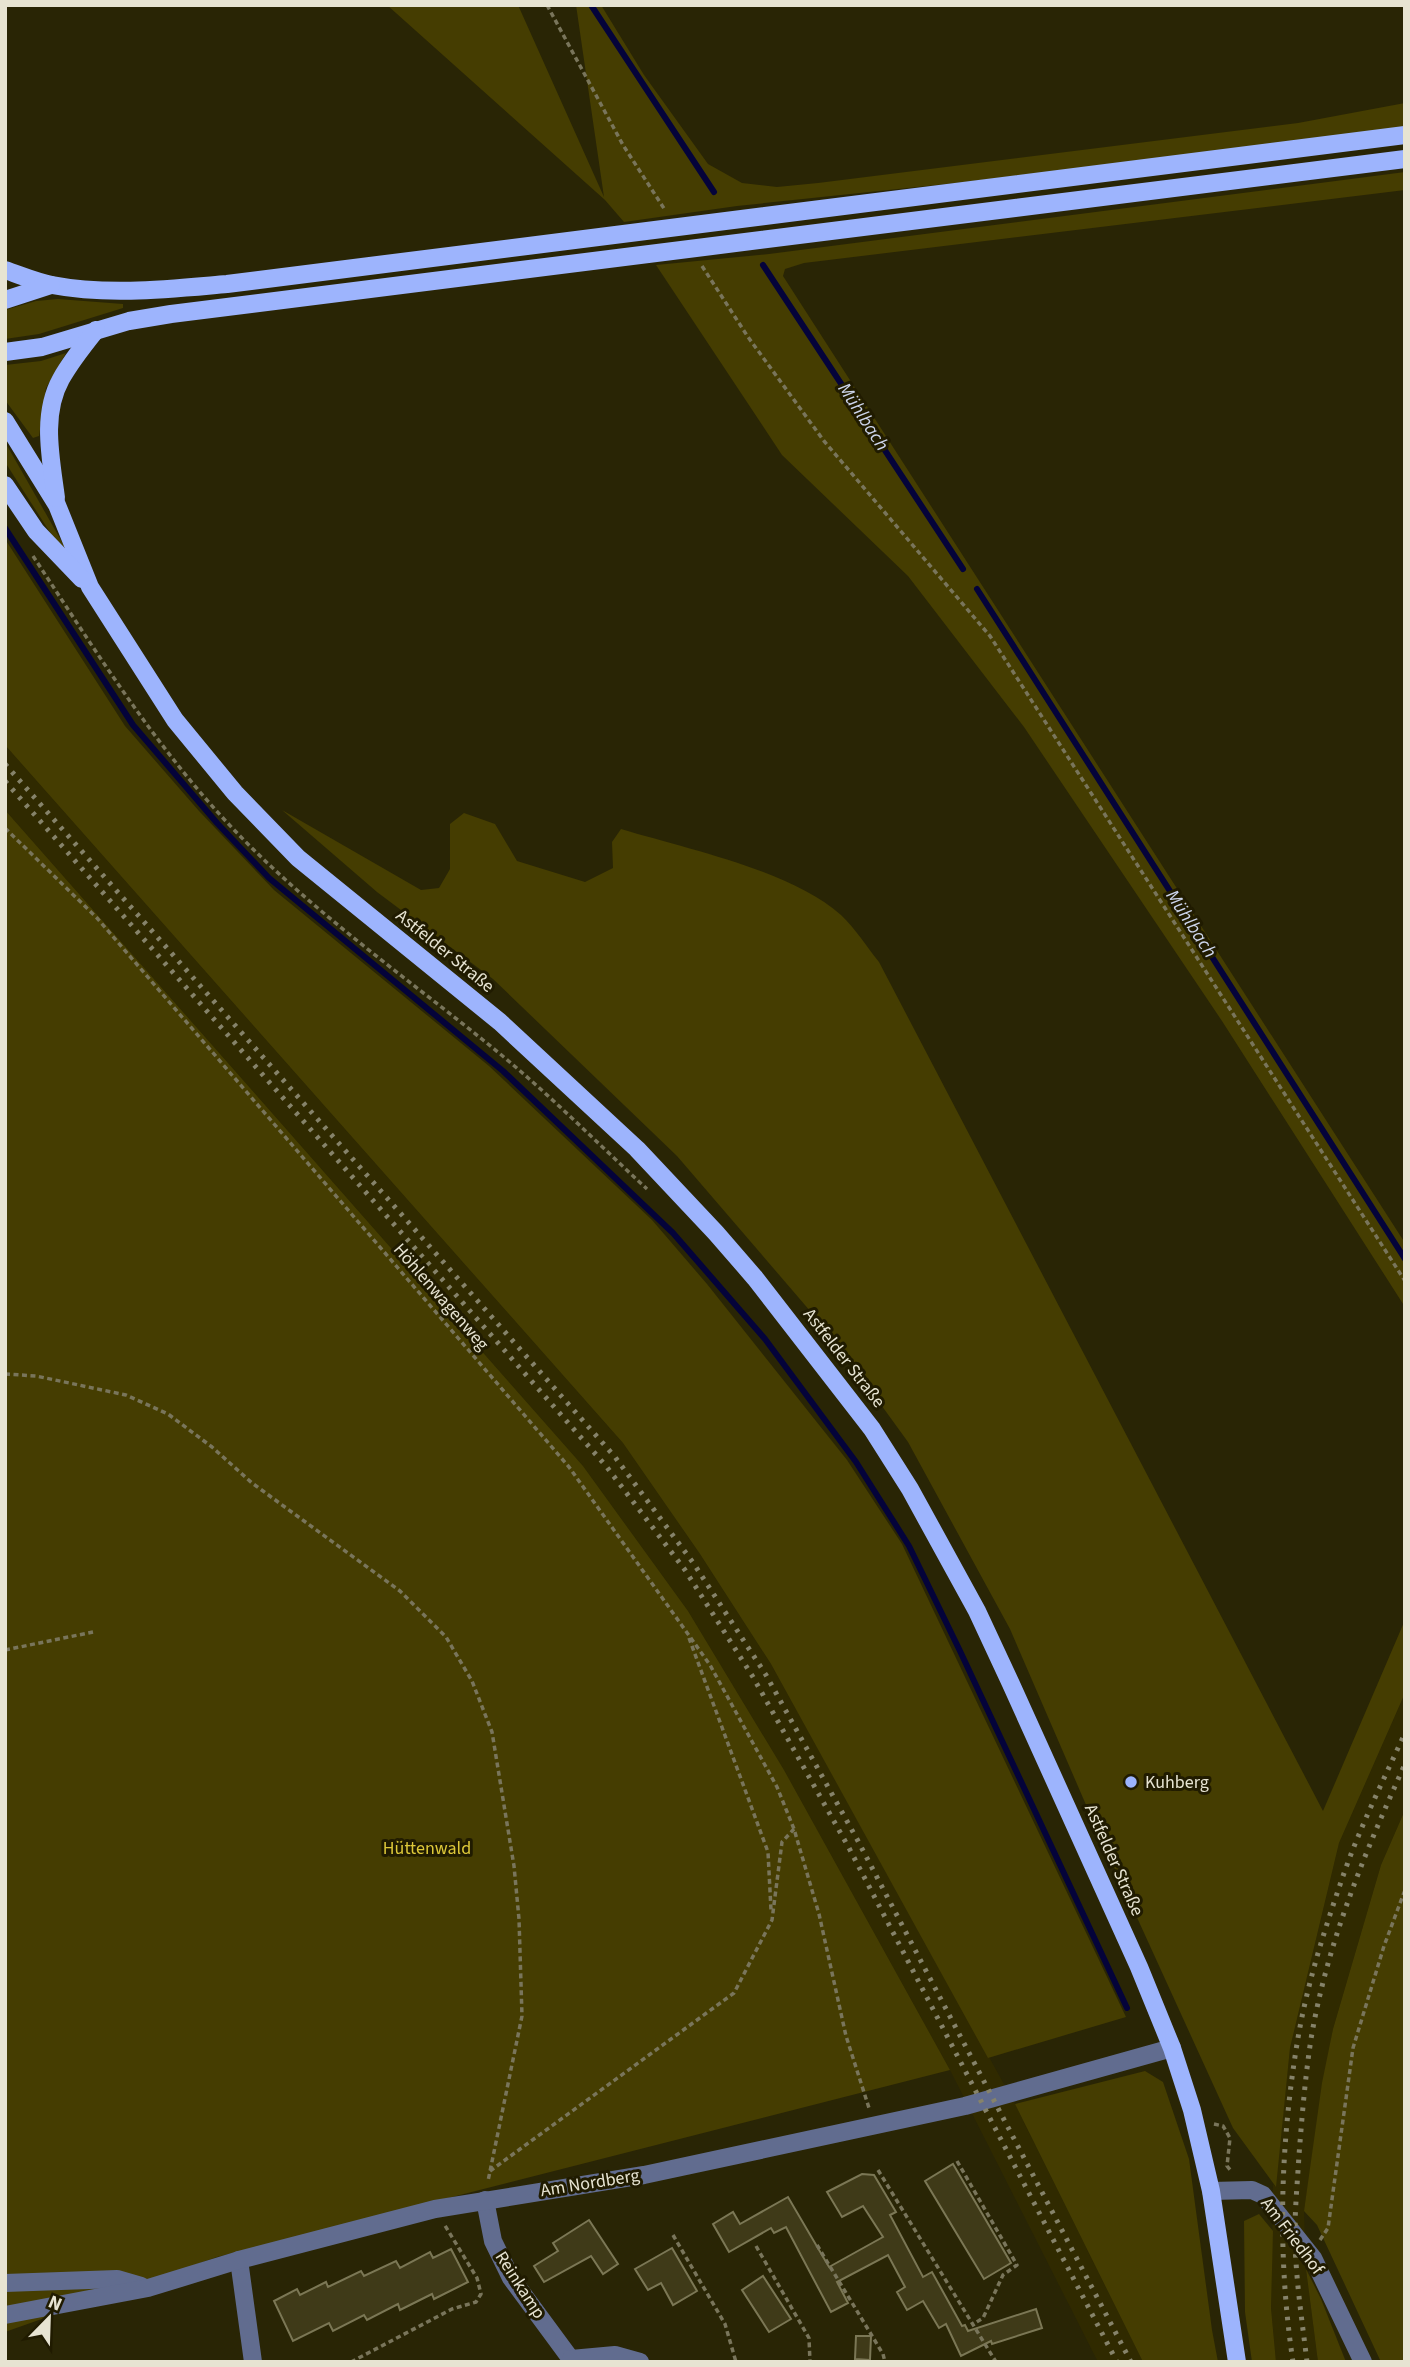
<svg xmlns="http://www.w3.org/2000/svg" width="1410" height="2367" font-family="'Source Sans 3',sans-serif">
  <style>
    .built { fill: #302a00 }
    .green { fill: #453d01 }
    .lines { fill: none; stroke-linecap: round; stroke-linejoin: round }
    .stream { stroke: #04033a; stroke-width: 6 }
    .building { fill: #3f3a18; stroke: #7b7755; stroke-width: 2 }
    .path { stroke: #79755b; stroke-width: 3.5; stroke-dasharray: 5 3.5; stroke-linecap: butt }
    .minor { stroke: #616c8f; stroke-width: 18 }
    .major { stroke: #9db4fd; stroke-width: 18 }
    .rail { stroke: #86836a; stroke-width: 5; stroke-dasharray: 3.5 7; stroke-linecap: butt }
    .poi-dot { fill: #9cb4fd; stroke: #201b00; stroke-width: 2.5 }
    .labels { text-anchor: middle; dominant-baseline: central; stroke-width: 6; stroke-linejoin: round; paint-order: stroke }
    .street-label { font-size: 18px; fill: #e7e4d2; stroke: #201b00 }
    .poi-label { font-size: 18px; fill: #e7e4d2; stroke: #201b00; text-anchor: start }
    .park-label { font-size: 18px; fill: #dec939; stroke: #201b00 }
    .water-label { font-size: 19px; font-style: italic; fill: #cdd5eb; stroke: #201b00 }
  </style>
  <rect width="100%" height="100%" fill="#292505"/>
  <g class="built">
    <path d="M5,745l618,698 77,111 71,110 244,440 128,258h-45l-148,-292 -166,-300 -96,-159 -105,-145 -578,-656z"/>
    <path d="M1405,1693v117l-24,55 -48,164 -29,182 2,58 12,93h-42l-5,-54 2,-124 2,2 15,-138 49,-205z"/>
  </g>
  <g class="green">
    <path d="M387,5h131l86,192 -28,-192h25l43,70 64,89 34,19 35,4 41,-4 480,-60 107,-20v24l-440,55 -228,24 -113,16 -19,-22z"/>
    <path d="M1405,172v18l-601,73 -19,6 -2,7 622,967v64l-183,-286 -198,-294 -116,-151 -126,-121 -126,-190 113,-11z"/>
    <path d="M58,299l65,5v4l-84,26 -34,5v-29l31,-9z"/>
    <path d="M66,353l-20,35 -7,48 -6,2 -28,-38v-35l36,-4z"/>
    <path d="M5,442l65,114 -3,3 -62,-97z"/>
    <path d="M5,539l120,187 74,85 75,79 215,176 163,154 55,64 140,176 55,84 224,473 -138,41 -217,-394 -71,-110 -77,-111 -618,-698z"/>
    <path d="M5,810l578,656 105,145 96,159 166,300 -733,187 -212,75z"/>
    <path d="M282,810l139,80 18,-2 11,-19v-45l14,-11 31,11 22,37 68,21 28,-14 -1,-26 9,-13c66,20 169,41 220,86 14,13 26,32 38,47l444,849 82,-191v73l-66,150 -49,205 -14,139 -43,-59 -140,-307 -83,-192 -102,-187 -79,-109 -152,-177 -184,-177 -116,-87z"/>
    <path d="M1405,1810v552h-24l-64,-137 -13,-14 18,-128 11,-54 48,-164z"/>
    <path d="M1145,2071l18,11 26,77 23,171 6,32h-75l-128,-258z"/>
    <path d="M1259,2214l14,17 -2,77 5,54h-24l-7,-50 -1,-91z"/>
    <path d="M1306,2269l15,30 25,63h-28z"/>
  </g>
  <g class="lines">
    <g class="stream">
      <path d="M591,5l123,187"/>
      <path d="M763,265l200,304"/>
      <path d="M5,528l128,197 84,98 52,55 234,193 170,162 92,106 91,123 53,84 51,105 167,357"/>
      <path d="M977,589l428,670"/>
    </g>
  </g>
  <g class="building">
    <path d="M953,2164l58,99 -27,16 -59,-98z"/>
    <path d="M862,2174l12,1 22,37 -6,3 33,62 9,-5 30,54 3,-1 3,6 68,-22 6,19 -50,16 -1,-3 -30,15 -15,-32 -7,4 -16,-27 -16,9 -10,-18 8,-5 -17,-32 -51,27 11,21 -17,9 -45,-85 -12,6 -3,-5 -42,24 -16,-28 20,-12 7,12 48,-27 41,70 54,-30 -20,-31 -21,11 -15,-25z"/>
    <path d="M589,2220l29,44 -15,10 -12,-18 -47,26 -10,-16 24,-15 -5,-8z"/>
    <path d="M672,2248l25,43 -24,14 -12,-22 -13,7 -13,-21z"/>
    <path d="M451,2249l17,33 -34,17 -2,-5 -32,16 -2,-6 -31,16 -3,-5 -31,16 -4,-8 -36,18 -19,-40 23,-12 3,6 26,-13 2,5 33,-16 3,5 32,-15 4,7 30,-16 3,6z"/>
    <path d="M763,2276l28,43 -22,13 -27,-42z"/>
    <path d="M856,2336h15l-1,24 -15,-1z"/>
  </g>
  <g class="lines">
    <g class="path">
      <path d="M547,5l76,140 42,65"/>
      <path d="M702,266l46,71 76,104 166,195 415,645"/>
      <path d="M33,556c64,97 126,197 207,280 74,76 161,138 243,204 58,46 110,99 164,149"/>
      <path d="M5,828l92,90 472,549 141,198 67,122 17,42 25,85 27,122 23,72"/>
      <path d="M5,1374l31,2 90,19 42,19 44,33 40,36 148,108 46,46 26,44 20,51 22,134 5,53 3,97 -34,165"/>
      <path d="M689,1638l79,214 3,58"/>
      <path d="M5,1650l88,-18"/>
      <path d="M1214,2124l9,2 7,12 -3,28 4,5"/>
      <path d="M957,2161l60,104 -14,10 -20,43 -8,5"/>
      <path d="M878,2170l118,192"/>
      <path d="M490,2171l244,-178 38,-73 10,-78 12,-13"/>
      <path d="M673,2235l52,89 11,38"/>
      <path d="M1320,2240l8,-12 25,-180 31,-102 21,-56"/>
      <path d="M817,2245l66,109 2,8"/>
      <path d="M756,2246l53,92 1,24"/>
      <path d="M351,2362l101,-53 24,-7 5,-8 -4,-16 -33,-54"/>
    </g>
    <g class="minor">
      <path d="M1211,2191l41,-1 11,5 50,63 50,104"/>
      <path d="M485,2200l8,41 18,37 62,84"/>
      <path d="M239,2260l14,102"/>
      <path d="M5,2283l112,-4 24,7"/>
      <path d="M5,2315l143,-27 91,-28 196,-51 209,-34 321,-69 207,-58"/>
      <path d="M571,2359l44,-4 25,7"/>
    </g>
    <g class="major">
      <path d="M5,270c15,5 31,12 47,15 57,11 117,4 175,-1l1178,-149"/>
      <path d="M5,300l46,-15"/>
      <path d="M5,352l37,-5 87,-26 42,-7 1234,-155"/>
      <path d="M5,421l52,84 33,82 85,133 60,73 63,65 202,164 137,127 79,84 39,45 117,151 38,60 67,122 34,73 128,283 33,81 20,62 19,81 26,171"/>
      <path d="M5,485l31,46 46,48"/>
      <path d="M56,498c-5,-39 -15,-83 5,-119 10,-18 23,-34 35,-49"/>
    </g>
    <g class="rail">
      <path d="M5,764l610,693 79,107 72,111 92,166 273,521"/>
      <path d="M5,781l601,685 79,104 68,107 96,171 268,514"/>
      <path d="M1293,2362c-16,-106 -13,-218 5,-324 9,-53 26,-107 44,-159 17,-50 41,-98 63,-146"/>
      <path d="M1307,2362c-4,-34 -9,-67 -11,-100 -3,-36 1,-72 3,-107 3,-38 6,-77 12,-116 16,-96 54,-187 94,-275"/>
    </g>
  </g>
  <circle class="poi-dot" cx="1131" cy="1782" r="7"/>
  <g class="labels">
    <g class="street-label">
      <text transform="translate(445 951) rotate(39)">Astfelder Straße</text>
      <text transform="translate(441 1297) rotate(49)">Höhlenwagenweg</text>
      <text transform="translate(844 1358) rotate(52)">Astfelder Straße</text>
      <text transform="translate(1114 1860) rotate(66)">Astfelder Straße</text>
      <text transform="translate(590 2183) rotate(-9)">Am Nordberg</text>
      <text transform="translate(1292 2236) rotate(53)">Am Friedhof</text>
      <text transform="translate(520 2285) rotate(57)">Reinkamp</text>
    </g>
    <g class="poi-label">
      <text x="1145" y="1782">Kuhberg</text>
    </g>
    <g class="park-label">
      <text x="427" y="1848">Hüttenwald</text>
    </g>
    <g class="water-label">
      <text transform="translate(863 417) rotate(57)">Mühlbach</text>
      <text transform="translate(1191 924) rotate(57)">Mühlbach</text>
    </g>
  </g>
  <rect width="1410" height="2367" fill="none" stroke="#e7e4d2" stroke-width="14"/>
  <g transform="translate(49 2318) rotate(23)" stroke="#201b00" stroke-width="5" paint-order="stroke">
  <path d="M0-5L12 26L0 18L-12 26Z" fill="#e7e4d2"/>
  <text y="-10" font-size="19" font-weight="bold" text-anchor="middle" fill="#e7e4d2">N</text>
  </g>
</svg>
